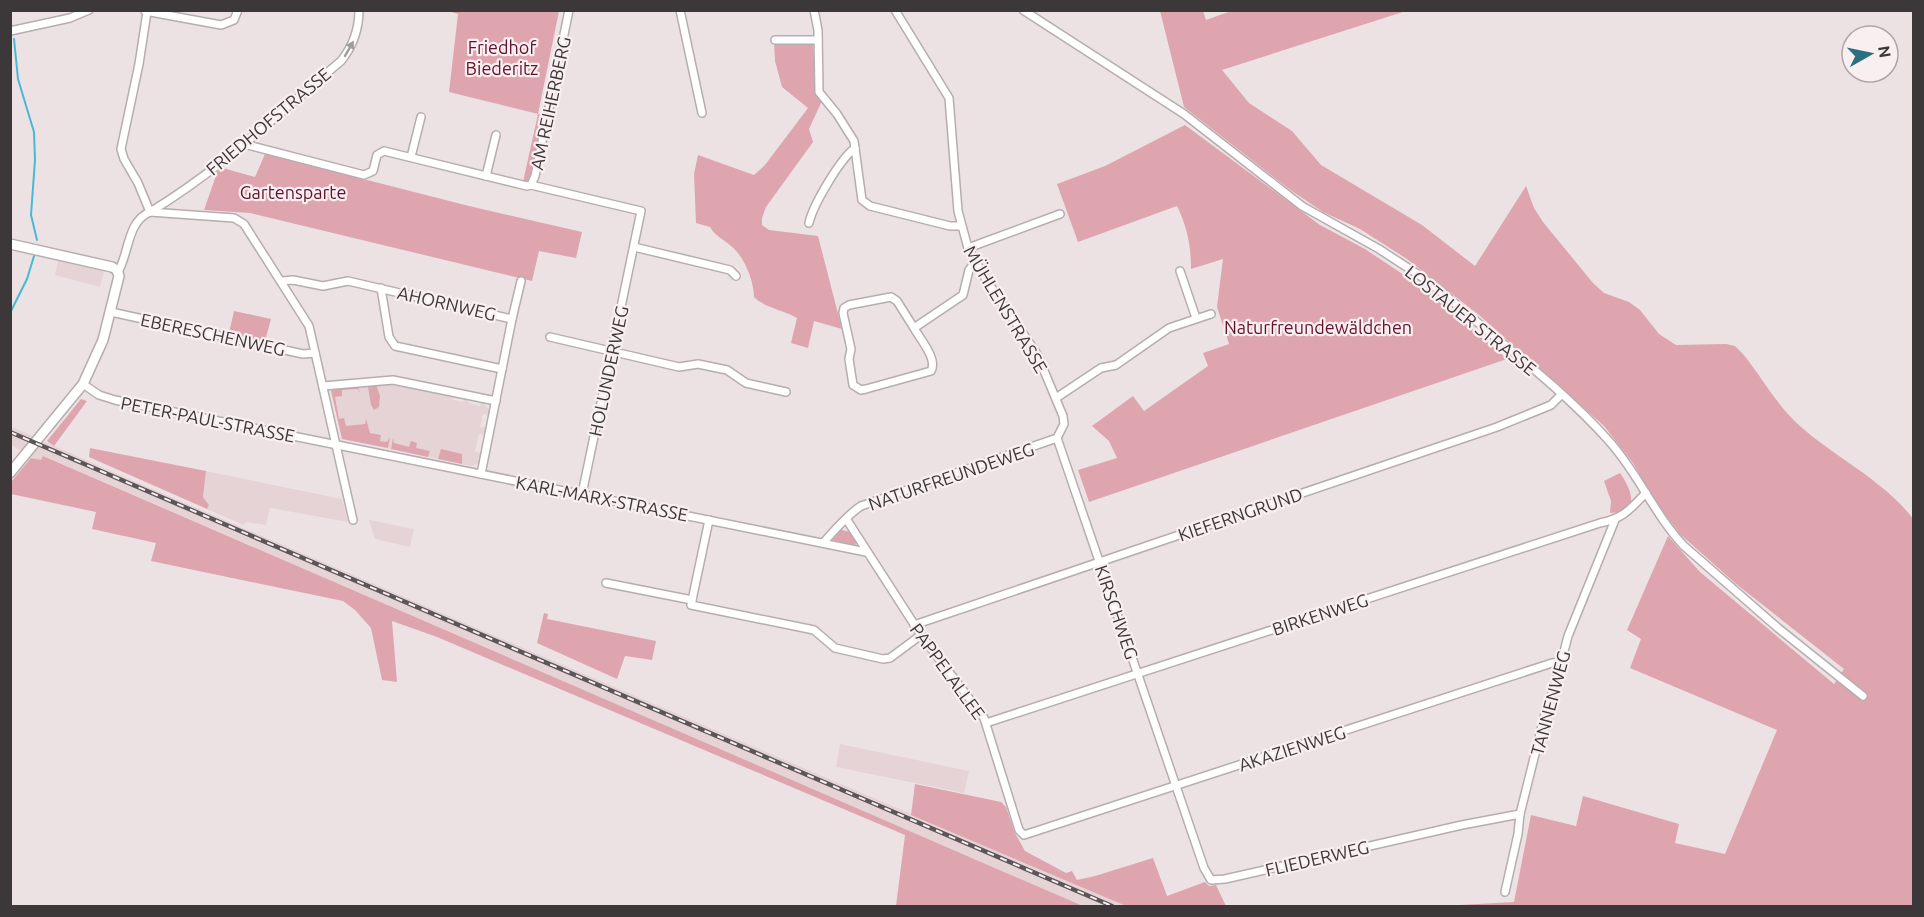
<svg xmlns="http://www.w3.org/2000/svg" width="1924" height="917" font-family="Ubuntu,sans-serif">
  <style>
    .built { fill: #e6d3d6 }
    .green { fill: #dea5af }
    .lines { fill: none; stroke-linecap: round; stroke-linejoin: round }
    .stream { stroke: #47b9d5; stroke-width: 2 }
    .street-casing { stroke: #b6adae; stroke-width: 10 }
    .secondary-casing { stroke: #b6adae; stroke-width: 12 }
    .street { stroke: #fff; stroke-width: 7 }
    .secondary { stroke: #fff; stroke-width: 9 }
    .rail-casing { stroke: #5b5657; stroke-width: 4.5 }
    .rail { stroke: #f9eff1; stroke-width: 2; stroke-dasharray: 7; stroke-linecap: butt }
    .oneway { fill: #9e9c9c }
    .labels { text-anchor: middle; dominant-baseline: central; stroke-width: 4.5; stroke-linejoin: round; paint-order: stroke }
    .park-label { font-size: 18px; fill: #61132c; stroke: #f9eff1 }
    .street-label { font-size: 18px; fill: #3c3839; stroke: #f9eff1 }
  </style>
  <rect width="100%" height="100%" fill="#ece2e4"/>
  <g class="built">
    <path d="M58,261l46,10 -4,16 -45,-12z"/>
    <path d="M393,383l59,12 1,5 10,2 2,-5 4,6 11,3 1,-5 8,8v6l-6,-1 -3,13 7,1 -2,7 -6,-1 -4,17 6,2 -2,10 -7,3 -10,-2 -120,-25 -11,-48 3,-3z"/>
    <path d="M10,426l105,47 1011,433h-43l-1039,-450 -3,5 -7,-3 -23,-13z"/>
    <path d="M206,471l136,28 6,23 -78,-14 -4,17 -20,-3 -2,3 -37,-16 2,-4 -6,-8z"/>
    <path d="M369,520l45,9 -4,18 -35,-8z"/>
    <path d="M840,744l129,27 -5,22 -128,-26z"/>
  </g>
  <g class="green">
    <path d="M1234,10l172,1 -184,59 27,33 43,28 29,34 101,60 53,41 51,-80 8,22 9,14 50,61 11,10 25,9 11,8 19,24 17,11 50,-1 9,2 8,8c19,23 34,52 57,72 37,33 84,54 114,94l-1,386h-472l73,-4 17,-87 45,11 7,-30 96,28 -4,19 50,11 52,-124 -147,-62 11,-29 -14,-9 41,-94 32,36 134,112 10,-15 -109,-86 -55,-49 -25,-33 -22,-38 -29,-37 -125,-111 -72,-56 -47,-30 -37,-17 -34,-23 -105,-82 -24,-96h43l3,9z"/>
    <path d="M448,11h111l-21,103 5,1 -12,62 -4,5h-4l15,-68 -89,-22 9,-78z"/>
    <path d="M774,42l37,1 2,2 3,49 6,7 -13,28 4,13 -47,65 -4,11v7l7,5 49,6 24,93 -28,-8 -6,27 -17,-5 6,-25c-14,-8 -32,-10 -43,-21 0,-16 -10,-41 -23,-51 -8,-7 -16,-10 -21,-19l-14,-4 -2,-49 4,-19 56,20 11,-10 43,-57 -26,-21 -7,-26z"/>
    <path d="M1185,125l135,100 45,24 42,28 29,21 71,61 -418,143 -11,-32 39,-12 -8,-17 -17,-15 41,-30 11,15 64,-45 -5,-13 26,-9 -12,-37 6,-48 -32,10c0,-24 -4,-42 -14,-63l-99,36 -21,-58 48,-18z"/>
    <path d="M265,154l204,52 113,26 -6,26 -37,-7 -7,30 -282,-68 -46,-3 15,-43 36,10z"/>
    <path d="M234,311l37,8 -6,22 -36,-8z"/>
    <path d="M376,384l4,12 -1,11 -5,3 -3,-5 -3,-18z"/>
    <path d="M358,386l2,8 -2,-5 -16,1v6l-7,1 4,22 5,-1 2,8 19,-2 1,-5 4,14 11,2 -1,6 7,1 3,-5 -2,11 -46,-9 -11,-48 3,-3z"/>
    <path d="M81,399l6,2 -33,45 -7,-5z"/>
    <path d="M393,438l1,5 15,4 2,-6 6,2 -1,5 14,3 -2,6 -37,-8z"/>
    <path d="M90,448l116,23 -3,26 6,8 -2,4 -118,-52z"/>
    <path d="M441,449l21,5v10l-24,-5z"/>
    <path d="M43,456l1040,450h-187l9,-71 -468,-198 -45,-16 5,61 -15,-2 -11,-52 -16,-18 -12,-9 -192,-40 5,-18 -64,-14 4,-17 -85,-18v-12l20,-24 10,2z"/>
    <path d="M1620,473c11,16 22,39 -10,40l1,-12 -7,-20z"/>
    <path d="M841,530l10,2 6,9 -2,4 -23,-5z"/>
    <path d="M544,613l4,1 -1,5 109,22 -4,19 -27,-4 -8,23 -80,-36z"/>
    <path d="M915,784l86,18 5,5 9,26 10,18 41,22 6,-2 5,9 18,-4 58,-18 14,38 38,-14 4,4 7,-1 10,21h-100l-215,-91z"/>
  </g>
  <g class="lines">
    <g class="stream">
      <path d="M14,39l4,40 16,53 1,28 -4,55 6,25"/>
      <path d="M10,313l17,-34 7,-23"/>
    </g>
    <g class="street-casing">
      <g id="street">
        <path d="M680,10l22,103"/>
        <path d="M814,10l4,20 1,62 18,22 17,27 8,59 8,6 80,20h11"/>
        <path d="M895,10l54,88 9,113 10,37 17,30 52,76 26,62 1,8 -7,14"/>
        <path d="M1023,10l161,104 118,92 77,43 43,28 22,17c54,47 118,94 165,147 29,32 45,73 75,105l94,82 85,68"/>
        <path d="M145,11l76,14 13,-5 4,-10"/>
        <path d="M10,31l60,-13 19,-8"/>
        <path d="M775,40h43"/>
        <path d="M244,144l120,31 9,-4 4,-16 7,-4 143,35 4,-1 4,-9 34,-166"/>
        <path d="M411,157l10,-40"/>
        <path d="M486,176l10,-41"/>
        <path d="M531,185l110,26 -59,283"/>
        <path d="M150,212l84,6 10,6 65,102 44,194"/>
        <path d="M150,212c70,-42 129,-99 191,-151 12,-15 18,-31 18,-51"/>
        <path d="M809,223c4,-18 31,-64 46,-75"/>
        <path d="M634,247l96,23 6,6"/>
        <path d="M968,248l92,-34"/>
        <path d="M1180,271l16,47"/>
        <path d="M118,272c11,-18 9,-51 32,-60l-12,-29 -14,-24 -3,-10 18,-85 8,-52"/>
        <path d="M282,281l11,-1 30,6 25,-5 164,38 9,-38"/>
        <path d="M381,288l8,49 6,9 107,23"/>
        <path d="M111,312l192,42 12,-1"/>
        <path d="M914,328l-17,-27 -6,-4 -42,8 -5,3 -1,5 8,36 -2,10 4,26 8,5 5,-1 65,-18c7,-12 -11,-32 -17,-43l49,-33 6,-25 6,-8"/>
        <path d="M550,337l129,30 19,-3 29,6 19,13 40,9"/>
        <path d="M83,384l16,11 16,5 751,152"/>
        <path d="M323,386l70,-6 103,21"/>
        <path d="M1056,398l45,-30 15,-3 53,-37 42,-14"/>
        <path d="M1057,438l147,430 7,12 14,-1 237,-54 58,-11"/>
        <path d="M481,474l31,-155"/>
        <path d="M709,520l-18,85 123,25 21,18 48,11 7,-1 31,-23"/>
        <path d="M847,520l74,115 63,83 35,112 5,5 528,-172 9,-1"/>
        <path d="M823,543c11,-12 24,-28 38,-37l196,-68"/>
        <path d="M606,583l86,17"/>
        <path d="M914,625l583,-198 54,-22 10,-10"/>
        <path d="M986,723l614,-200c24,-5 29,-13 46,-30"/>
        <path d="M1505,892l13,-58 2,-20 27,-108 8,-20 13,-50 47,-116"/>
      </g>
    </g>
    <g class="secondary-casing">
      <path id="secondary" d="M10,244l102,23 5,3 2,6 -16,64 -20,44 -73,89"/>
    </g>
    <use href="#street" class="street"/>
    <use href="#secondary" class="secondary"/>
    <g class="rail-casing">
      <path id="rail" d="M10,432l1102,474"/>
    </g>
    <use href="#rail" class="rail"/>
  </g>
  <defs><path id="oneway-solid" d="M-6-.8H1V-3.2L6.5 0L1 3.2V.8H-6Z" transform="scale(1.5)"/></defs>
  <use class="oneway" href="#oneway-solid" transform="translate(349 49) rotate(-60)"/>
  <g class="labels">
    <g class="park-label">
      <text x="502" y="47">Friedhof<tspan x="502" dy="21">Biederitz</tspan></text>
      <text x="293" y="192">Gartensparte</text>
      <text x="1318" y="327">Naturfreundewäldchen</text>
    </g>
    <g class="street-label">
      <text transform="translate(550 103) rotate(-78)">AM REIHERBERG</text>
      <text transform="translate(268 121) rotate(-40)">FRIEDHOFSTRASSE</text>
      <text transform="translate(447 303) rotate(13)">AHORNWEG</text>
      <text transform="translate(1006 309) rotate(59)">MÜHLENSTRASSE</text>
      <text transform="translate(1471 320) rotate(39)">LOSTAUER STRASSE</text>
      <text transform="translate(213 334) rotate(12)">EBERESCHENWEG</text>
      <text transform="translate(608 371) rotate(-78)">HOLUNDERWEG</text>
      <text transform="translate(208 419) rotate(11)">PETER-PAUL-STRASSE</text>
      <text transform="translate(951 476) rotate(-19)">NATURFREUNDEWEG</text>
      <text transform="translate(602 498) rotate(11)">KARL-MARX-STRASSE</text>
      <text transform="translate(1240 514) rotate(-19)">KIEFERNGRUND</text>
      <text transform="translate(1117 612) rotate(71)">KIRSCHWEG</text>
      <text transform="translate(1320 614) rotate(-18)">BIRKENWEG</text>
      <text transform="translate(948 671) rotate(54)">PAPPELALLEE</text>
      <text transform="translate(1550 703) rotate(-75)">TANNENWEG</text>
      <text transform="translate(1292 748) rotate(-18)">AKAZIENWEG</text>
      <text transform="translate(1317 858) rotate(-13)">FLIEDERWEG</text>
    </g>
  </g>
  <rect width="1924" height="917" fill="none" stroke="#3c3839" stroke-width="24"/>
  <g transform="translate(1870 54) rotate(81)"><circle r="28" fill="#f9eff1" stroke="#ada6a7" stroke-width="1.5"/>
  <path d="M0-4.5L10 22L0 15L-10 22Z" fill="#2b6f80"/>
  <text y="-9" font-size="16" font-weight="bold" text-anchor="middle" fill="#3c3839">N</text>
  </g>
</svg>
